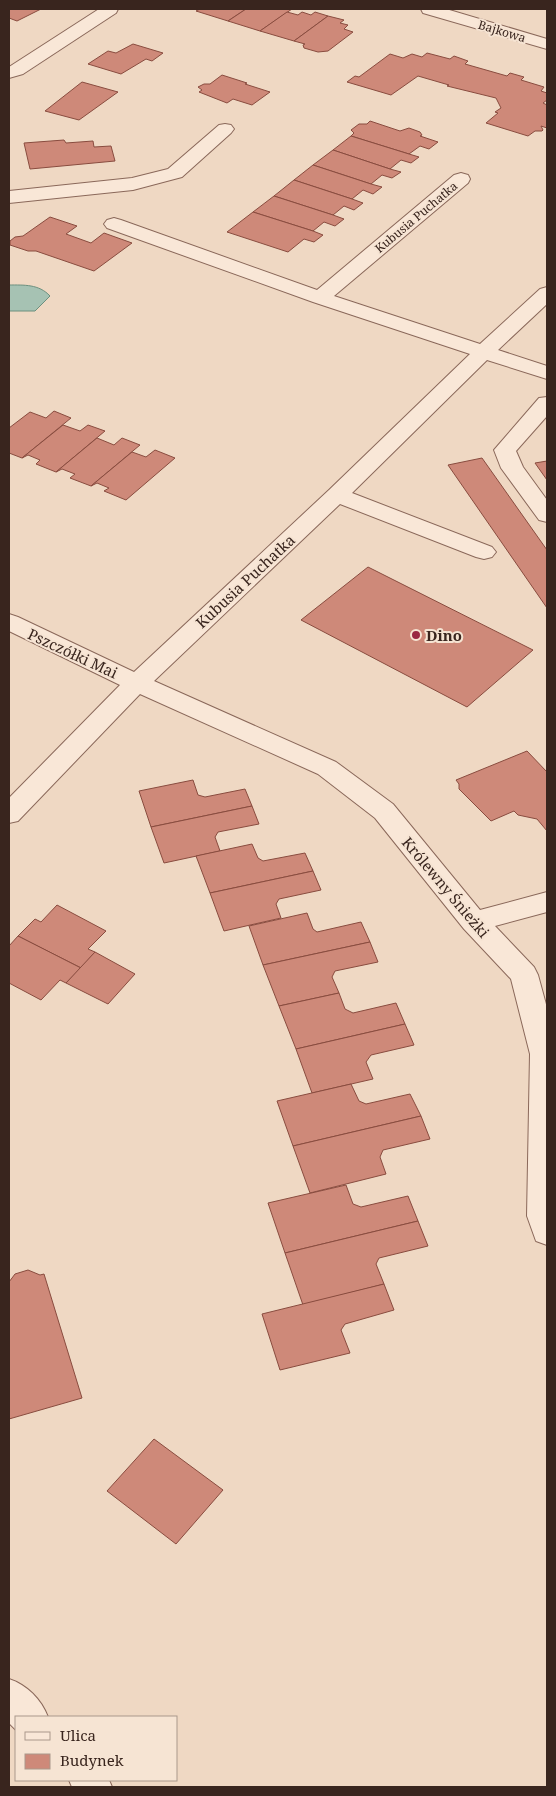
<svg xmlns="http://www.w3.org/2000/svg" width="556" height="1796" font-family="'Noto Serif',serif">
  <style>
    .water { fill: #a6c2b3; stroke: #6c907f }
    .building { fill: #ce8979; stroke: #894c3f }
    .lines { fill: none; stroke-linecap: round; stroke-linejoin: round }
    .minor-casing { stroke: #8a685a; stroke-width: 2 }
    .minor { fill: #f9e7d7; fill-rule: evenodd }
    .poi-dot { fill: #9a2843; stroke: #f6e4d3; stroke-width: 2 }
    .labels { text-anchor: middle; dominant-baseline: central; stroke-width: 4; stroke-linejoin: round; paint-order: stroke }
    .far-street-label { font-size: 12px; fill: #39251e; stroke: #f6e4d3 }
    .street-label { font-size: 15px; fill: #39251e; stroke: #f6e4d3 }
    .poi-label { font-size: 15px; font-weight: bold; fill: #39251e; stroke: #f6e4d3; text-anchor: start }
  </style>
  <rect width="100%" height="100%" fill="#efd8c3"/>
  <path class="water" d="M9,285c15,0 30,-1 41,11l-15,15h-26z"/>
  <g class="building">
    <path d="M9,9h32l-24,12 -8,-3z"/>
    <path d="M200,9h46l-18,12 -32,-10z"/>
    <path d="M246,9h46l-32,22 -32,-10z"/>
    <path d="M287,12l11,3 4,-3 9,3 4,-3 13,4 -34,25 -34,-10z"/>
    <path d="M328,16l16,4 -4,3 8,2 -4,4 9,3 -25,19 -10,1 -14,-4 -1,-3 2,-1 -11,-3z"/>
    <path d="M133,44l30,9 -11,8 -6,-2 -25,15 -33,-10 20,-13 8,2z"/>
    <path d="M427,53l23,6 4,-3 14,5 -3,3 42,12 3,-3 14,4 -3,3 23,7 -3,4 6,2v7l-4,3 4,2v23l-6,-2 2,4 -1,1h-7l-7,5 -42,-13 12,-10 -3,-1 6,-4 -5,-10 -49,-12 2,-1 -31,-9 -27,19 -44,-13 8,-6 4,1 31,-23 13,4 9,-4 10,3z"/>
    <path d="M222,75l25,8 -2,1 25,8 -18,13 -19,-6 -6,4 -28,-11 3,-2 -4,-3 6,-3h6z"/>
    <path d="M82,82l36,10 -39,28 -34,-9z"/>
    <path d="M370,121l30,10 9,-3 11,4 2,3 -2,1 18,6 -9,7 -9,-3 -11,8 -58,-18 3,-3 -3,-3 8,-6h8z"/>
    <path d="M351,136l58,18 10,3 -8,6 -10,-3 -11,9 -57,-19z"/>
    <path d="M64,140l2,3 27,-2 1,6 17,-1 4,15 -85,8 -6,-26z"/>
    <path d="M333,150l57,19 11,3 -9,6 -10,-3 -11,9 -58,-19z"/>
    <path d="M313,165l58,19 11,3 -9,7 -10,-4 -11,9 -58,-19z"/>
    <path d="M294,180l58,19 11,4 -9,7 -10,-4 -11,9 -59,-19z"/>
    <path d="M274,196l59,19 11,4 -9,7 -11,-4 -11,9 -60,-19z"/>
    <path d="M253,212l60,19 10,4 -9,7 -10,-3 -16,13 -61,-20z"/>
    <path d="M50,217l27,9 -11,8 25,9 13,-10 28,10 -38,28 -58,-20h-8l-18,-6v-4l5,-4 8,-1z"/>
    <path d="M54,411l17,7 -49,40 -13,-5v-25l21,-16 16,6z"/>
    <path d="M63,425l17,6 8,-6 17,6 -49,41 -20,-8 4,-4 -12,-5 -6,3z"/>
    <path d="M97,438l17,7 8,-7 18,7 -49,41 -21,-8 5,-4 -13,-5 -6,3z"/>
    <path d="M155,450l20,8 -49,42 -22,-9 5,-3 -12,-5 -6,3 41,-34 14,5z"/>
    <path d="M482,458l65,92v58l-99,-143z"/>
    <path d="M547,461v19l-12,-17z"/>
    <path d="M368,567l165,83 -66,57 -166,-87z"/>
    <path d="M527,751l20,21v59l-10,-12 -19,-4 -4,-4 -23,10 -32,-32v-5l-3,-4z"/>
    <path d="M193,780l5,15 7,2 40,-8 7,17 -101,21 -12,-36z"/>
    <path d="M252,806l7,18 -41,8 -3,5 5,14 -56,12 -13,-36z"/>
    <path d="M252,844l6,14 5,3 42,-8 8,18 -103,22 -14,-37z"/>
    <path d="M313,871l8,19 -42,9 -3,5 5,14 -57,13 -14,-38z"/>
    <path d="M57,905l49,26 -18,18 7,3 -14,16 -63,-32 17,-17 6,3z"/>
    <path d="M307,913l6,16 4,3 44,-10 9,20 -107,23 -14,-39z"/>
    <path d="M18,936l63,32 -15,15 -6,-3 -19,20 -32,-17v-37z"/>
    <path d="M370,942l8,20 -43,9 -3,6 7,16 -60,13 -16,-41z"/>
    <path d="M95,952l40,22 -27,30 -42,-21z"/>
    <path d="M339,993l6,16 8,4 43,-10 9,21 -109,25 -17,-43z"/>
    <path d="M405,1024l9,21 -43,10 -5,7 7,17 -61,14 -16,-44z"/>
    <path d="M351,1084l8,17 7,3 44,-10 11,22 -128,30 -16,-45z"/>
    <path d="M421,1116l9,23 -47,11 -3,7 6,17 -76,19 -17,-47z"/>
    <path d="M346,1185l7,19 8,3 47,-11 10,25 -133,32 -17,-50z"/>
    <path d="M418,1221l10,25 -49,12 -3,6 8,20 -81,21 -18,-52z"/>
    <path d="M28,1270l12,5 4,-1 38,124 -73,21v-137l6,-8z"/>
    <path d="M384,1284l10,26 -49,14 -4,6 9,23 -70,17 -18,-56z"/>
    <path d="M154,1439l69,51 -47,54 -69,-53z"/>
  </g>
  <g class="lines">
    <g class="minor-casing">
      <g id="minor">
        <path d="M99,9h19l-2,4 -93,61 -14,4v-11z"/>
        <path d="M421,9h25l101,30v10l-124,-36z"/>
        <path d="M225,124l6,1 3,4 -3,4 -49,44 -49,13 -124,13v-12l123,-13 36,-9 51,-44z"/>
        <path d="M461,173l7,2 2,4 -2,4 -134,113 146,48 60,-55 7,-2v17l-49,46 49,16v13l-60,-19 -135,133 140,54 4,5 -4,5 -8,2 -8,-2 -136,-53 -186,177 182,81 57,42 87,106 67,-18v20l-52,14 39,41 4,8 9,33v237l-11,-4 -9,-25 3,-162 -19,-75 -47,-50 -89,-111 -57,-44 -178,-80 -122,127 -9,2v-25l111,-113 -111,-54v-17l9,3 116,55 195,-182 141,-136 -157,-52 -206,-74 -3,-4 3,-4 7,-2 7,2 196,70 137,-115z"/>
        <path d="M547,397v19l-31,35 7,16 24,33v22l-8,-2 -38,-52 -7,-18 45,-52z"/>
        <path d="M9,1679c18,6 32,20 39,38h-32v13l-7,-7z"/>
        <path d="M69,1780h40l3,7h-40z"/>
      </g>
    </g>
    <use href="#minor" class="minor"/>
  </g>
  <circle class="poi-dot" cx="416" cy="635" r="5"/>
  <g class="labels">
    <g class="far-street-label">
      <text transform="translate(502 31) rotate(17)">Bajkowa</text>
      <text transform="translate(416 217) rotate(-40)">Kubusia Puchatka</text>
    </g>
    <g class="street-label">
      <text transform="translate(245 581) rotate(-43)">Kubusia Puchatka</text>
      <text transform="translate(73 653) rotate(25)">Pszczółki Mai</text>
      <text transform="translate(446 887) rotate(50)">Królewny Śnieżki</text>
    </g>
    <g class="poi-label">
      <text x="426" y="635">Dino</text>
    </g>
  </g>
  <rect width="556" height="1796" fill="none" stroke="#39251e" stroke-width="20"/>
  <rect x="15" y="1716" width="162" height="65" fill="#f6e4d3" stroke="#aa988b"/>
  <rect x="25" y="1732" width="25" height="8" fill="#f9e7d7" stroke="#aa988b"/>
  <text x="60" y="1741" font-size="15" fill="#39251e">Ulica</text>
  <rect x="25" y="1754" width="25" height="15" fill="#ce8979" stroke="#aa988b"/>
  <text x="60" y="1766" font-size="15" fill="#39251e">Budynek</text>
</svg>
